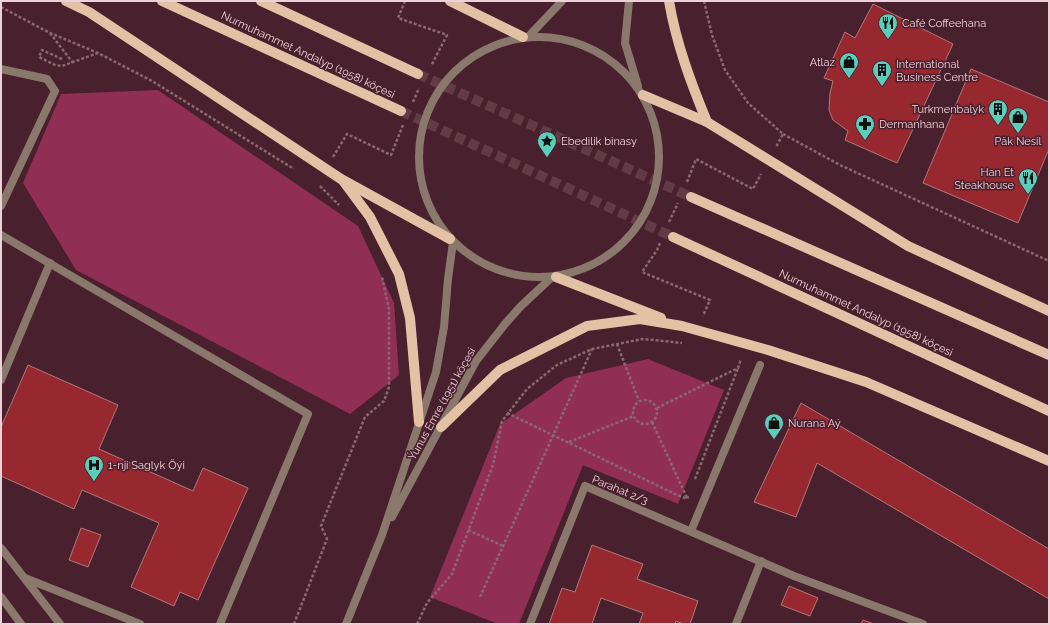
<svg xmlns="http://www.w3.org/2000/svg" width="1050" height="625" font-family="Raleway,sans-serif">
  <style>
    .green { fill: #912e53 }
    .building { fill: #972830; stroke: #ad7a78 }
    .lines { fill: none; stroke-linecap: round; stroke-linejoin: round }
    .primary-tunnel { stroke: #623b47; stroke-width: 10; stroke-dasharray: 10 5; stroke-linecap: butt }
    .path { stroke: #8a6771; stroke-width: 2.5; stroke-dasharray: 3 2; stroke-linecap: butt }
    .service { stroke: #89786b; stroke-width: 8 }
    .minor { stroke: #89786b; stroke-width: 8 }
    .tertiary { stroke: #89786b; stroke-width: 8 }
    .primary { stroke: #e3c1a5; stroke-width: 10 }
    .labels { text-anchor: middle; dominant-baseline: central; stroke-width: 3; stroke-linejoin: round; paint-order: stroke }
    .poi-label { font-size: 11px; fill: #edd1d8; stroke: #49202d; text-anchor: start }
    .street-label { font-size: 11px; fill: #edd1d8; stroke: #49202d }
  </style>
  <rect width="100%" height="100%" fill="#49202d"/>
  <g class="green">
    <path d="M158,90l200,136 36,77 5,72 -49,39 -274,-144 -53,-87 38,-89z"/>
    <path d="M648,359l76,31 -46,114 -95,-39 -64,159h-21l-68,-27 70,-173 66,-46z"/>
  </g>
  <g class="building">
    <path d="M873,4l80,40 -56,119 -52,-23 3,-9 -15,-11 -4,-10 1,-17 3,-12 -9,-3 21,-46 10,6z"/>
    <path d="M971,69l78,33v47l-31,74 -95,-40z"/>
    <path d="M28,365l90,40 -19,44 94,42 10,-23 45,20 -50,112 -18,-8 -6,14 -43,-19 28,-64 -77,-33 -8,19 -73,-33v-49z"/>
    <path d="M801,403l248,146v50l-232,-136 -21,54 -42,-15z"/>
    <path d="M81,528l20,7 -13,32 -19,-7z"/>
    <path d="M592,545l51,19 -6,15 61,22 -8,23h-7l-7,-3 -1,3h-36l4,-11 -42,-15 -9,26h-43l13,-36 13,4z"/>
    <path d="M789,586l29,12 -8,18 -29,-11z"/>
    <path d="M863,620l11,4h-13z"/>
  </g>
  <g class="lines">
    <g class="primary-tunnel">
      <path d="M418,74l273,123"/>
      <path d="M401,111l272,126"/>
    </g>
    <g class="path">
      <path d="M405,1l-7,17 49,17 -16,31"/>
      <path d="M704,1l8,34 13,35 23,33 35,31 -7,13"/>
      <path d="M1,7l49,26 48,20 54,28 142,88"/>
      <path d="M50,33l23,30"/>
      <path d="M62,59l-20,-9 -3,7 16,8 7,1 36,-13"/>
      <path d="M413,102l6,-14"/>
      <path d="M783,134l57,31 209,96"/>
      <path d="M333,157l14,-23 44,21 12,-30"/>
      <path d="M687,182l9,-23 57,30 8,-15"/>
      <path d="M320,186l19,19"/>
      <path d="M669,222l9,-19"/>
      <path d="M660,243l-3,7 -15,22 68,28 -7,16"/>
      <path d="M617,344l22,57"/>
      <circle cx="645" cy="412" r="12"/>
      <path d="M657,408l81,-40 3,-9"/>
      <path d="M507,413l168,81 12,5 1,-3"/>
      <path d="M652,422l35,76"/>
      <path d="M569,442l65,-26"/>
      <path d="M695,479l43,-111"/>
      <path d="M468,530l35,16"/>
      <path d="M480,597l112,-248"/>
      <path d="M294,624l33,-85 -6,-13 44,-109 19,-16 5,-14v-78l-7,-32"/>
      <path d="M417,624l10,-21 25,-29 41,-109 9,-44 25,-32 30,-24 35,-16 51,-10 39,4"/>
    </g>
    <g class="service">
      <path d="M1,69l46,10 8,12 -54,115"/>
      <path d="M1,235l307,179 -88,210"/>
      <path d="M1,380l49,-117"/>
      <path d="M1,548l59,76"/>
      <path d="M25,578l115,46"/>
    </g>
    <g class="minor">
      <path d="M691,531l69,-166"/>
      <path d="M1,597l20,27"/>
      <path d="M530,624l55,-138 209,90 129,48"/>
      <path d="M736,624l25,-63"/>
    </g>
    <g class="tertiary">
      <path d="M629,1l-4,42 13,43"/>
      <circle cx="539" cy="157" r="120"/>
      <path d="M528,37l34,-36"/>
      <path d="M392,517l84,-156 29,-37 15,-17 32,-30"/>
      <path d="M346,624l36,-89 54,-163 8,-45 4,-48 5,-37"/>
    </g>
    <g class="primary">
      <path d="M66,1l23,11 252,167 109,60"/>
      <path d="M162,1l239,110"/>
      <path d="M261,1l157,73"/>
      <path d="M450,1l73,36"/>
      <path d="M669,1c7,42 22,82 38,121"/>
      <path d="M643,95l64,27 201,124 141,65"/>
      <path d="M344,182l26,35 29,57 11,44 9,104"/>
      <path d="M691,197l358,158"/>
      <path d="M673,237l376,174"/>
      <path d="M556,277l105,41"/>
      <path d="M441,427l59,-57 87,-44 53,-7 42,7 86,24 98,32 183,79"/>
    </g>
  </g>
  <defs>
    <g id="restaurant-pin" transform="scale(1)"><path d="M0 17L-7.5 6A9.5 9.5 0 1 1 7.5 6Z" fill="#5bcebb" stroke="#49202d"/><path d="M-5-6h1v4h1v-4h1v4h1v-4h1v5L-1.5 .5V6h-2V.5L-5-1ZM5-6V6H3V1.5H1.5Q1.5-4 5-6Z" fill="#111"/></g>
    <g id="shop-pin" transform="scale(1)"><path d="M0 17L-7.5 6A9.5 9.5 0 1 1 7.5 6Z" fill="#5bcebb" stroke="#49202d"/><path d="M-5-2.5h2.3a2.7 3.5 0 0 1 5.4 0H5L5.5 6h-11ZM-1.5-2.5h3a1.5 2.3 0 0 0-3 0Z" fill="#111"/></g>
    <g id="building-pin" transform="scale(1)"><path d="M0 17L-7.5 6A9.5 9.5 0 1 1 7.5 6Z" fill="#5bcebb" stroke="#49202d"/><path d="M-4-6H4V6H1V3H-1V6H-4ZM-2.5-4.3h1.7v1.8h-1.7ZM.8-4.3h1.7v1.8H.8ZM-2.5-1h1.7V.8h-1.7ZM.8-1h1.7V.8H.8Z" fill="#111"/></g>
    <g id="pharmacy-pin" transform="scale(1)"><path d="M0 17L-7.5 6A9.5 9.5 0 1 1 7.5 6Z" fill="#5bcebb" stroke="#49202d"/><path d="M-2-6h4v4h4v4h-4v4h-4v-4h-4v-4h4Z" fill="#111"/></g>
    <g id="sight-pin" transform="scale(1)"><path d="M0 17L-7.5 6A9.5 9.5 0 1 1 7.5 6Z" fill="#5bcebb" stroke="#49202d"/><path d="M0-6L1.8-2.2L6-1.7L2.9 1.2L3.7 5.4L0 3.3L-3.7 5.4L-2.9 1.2L-6-1.7L-1.8-2.2Z" fill="#111"/></g>
    <g id="hospital-pin" transform="scale(1)"><path d="M0 17L-7.5 6A9.5 9.5 0 1 1 7.5 6Z" fill="#5bcebb" stroke="#49202d"/><path d="M-5-5h3v3.5h4V-5h3V5h-3V1.5h-4V5h-3Z" fill="#111"/></g>
  </defs>
  <g fill-rule="evenodd">
    <use href="#restaurant-pin" x="888" y="23"/>
    <use href="#shop-pin" x="849" y="62"/>
    <use href="#building-pin" x="882" y="70"/>
    <use href="#building-pin" x="998" y="109"/>
    <use href="#shop-pin" x="1018" y="117"/>
    <use href="#pharmacy-pin" x="865" y="124"/>
    <use href="#sight-pin" x="547" y="141"/>
    <use href="#restaurant-pin" x="1028" y="178"/>
    <use href="#shop-pin" x="774" y="423"/>
    <use href="#hospital-pin" x="94" y="465"/>
  </g>
  <g class="labels">
    <g class="poi-label">
      <text x="902" y="23">Café Coffeehana</text>
      <text x="835" y="62" text-anchor="end">Atlaz</text>
      <text x="896" y="64">International<tspan x="896" dy="13">Business Centre</tspan></text>
      <text x="984" y="109" text-anchor="end">Turkmenbalyk</text>
      <text x="879" y="124">Dermanhana</text>
      <text x="561" y="141">Ebedilik binasy</text>
      <text x="1018" y="141" text-anchor="middle">Päk Nesil</text>
      <text x="1014" y="172" text-anchor="end">Han Et<tspan x="1014" dy="13">Steakhouse</tspan></text>
      <text x="788" y="423">Nurana Aý</text>
      <text x="108" y="465">1-nji Saglyk Öýi</text>
    </g>
    <g class="street-label">
      <text transform="translate(308 55) rotate(25)">Nurmuhammet Andalyp (1958) köçesi</text>
      <text transform="translate(866 313) rotate(25)">Nurmuhammet Andalyp (1958) köçesi</text>
      <text transform="translate(442 404) rotate(-61)">Ýunus Emre (1951) köçesi</text>
      <text transform="translate(620 490) rotate(22)">Parahat 2/3</text>
    </g>
  </g>
  <rect width="1050" height="625" fill="none" stroke="#edd1d8" stroke-width="4"/>
</svg>
